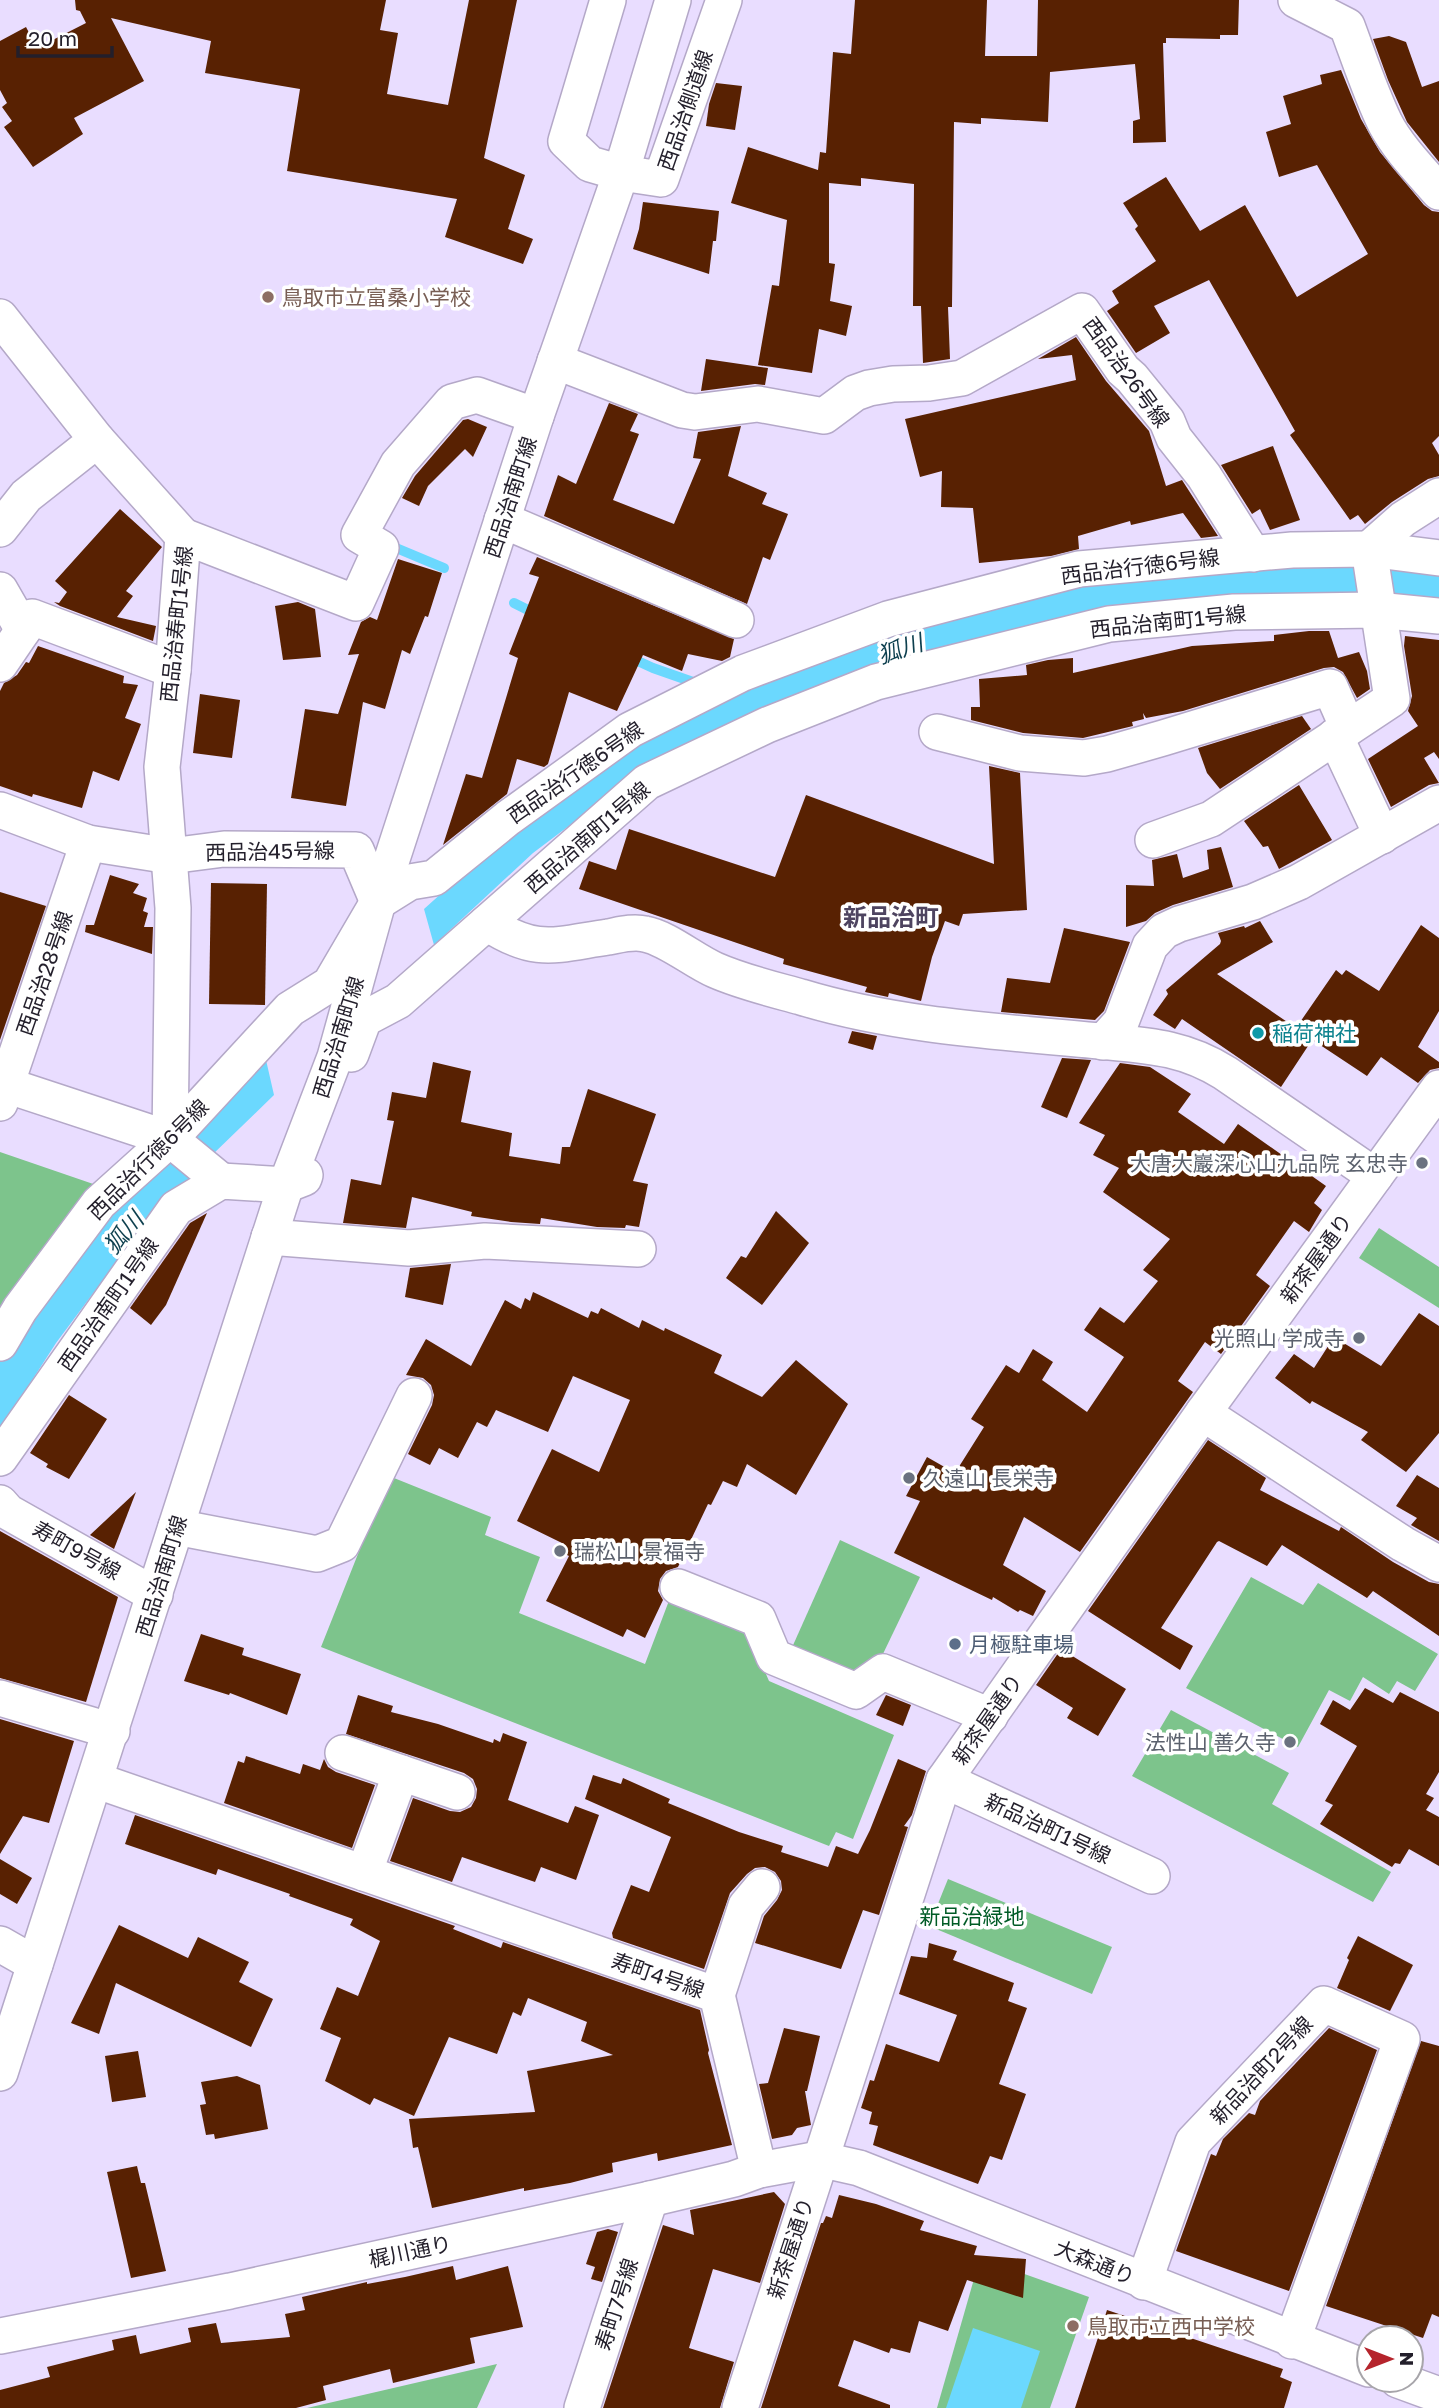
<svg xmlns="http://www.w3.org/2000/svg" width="1439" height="2408" font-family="'Golos Text','Noto Sans JP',sans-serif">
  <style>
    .green { fill: #7dc48c }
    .water { fill: #6bd8fe }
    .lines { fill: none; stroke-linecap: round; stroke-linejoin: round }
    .stream { stroke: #6bd8fe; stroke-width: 10 }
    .building { fill: #582102 }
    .minor-casing { stroke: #b4a8c8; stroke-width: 38 }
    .minor { stroke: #fff; stroke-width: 35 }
    .education-dot { fill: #8d6e63; stroke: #fff; stroke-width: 2.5 }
    .culture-dot { fill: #0f9aa8; stroke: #fff; stroke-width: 2.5 }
    .worship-dot { fill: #6b7280; stroke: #fff; stroke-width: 2.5 }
    .service-dot { fill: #5c6f8a; stroke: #fff; stroke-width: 2.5 }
    .labels { text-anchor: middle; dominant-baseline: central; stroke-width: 7; stroke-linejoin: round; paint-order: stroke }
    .street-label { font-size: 21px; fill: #231f2b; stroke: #fff }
    .education-label { font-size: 21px; fill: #785e54; stroke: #fff; text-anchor: start }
    .culture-label { font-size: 21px; fill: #0d838f; stroke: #fff; text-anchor: start }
    .worship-label { font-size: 21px; fill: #5b616d; stroke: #fff; text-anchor: end }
    .service-label { font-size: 21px; fill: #4e5e75; stroke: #fff; text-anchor: start }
    .park-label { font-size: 21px; fill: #005b26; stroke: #fff }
    .water-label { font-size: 23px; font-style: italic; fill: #0d3f4e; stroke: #fff }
    .quarter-label { font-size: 24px; font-weight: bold; fill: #4e4460; stroke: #fff }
  </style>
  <rect width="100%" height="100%" fill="#e9ddff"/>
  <g class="green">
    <path d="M0,1152l102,35 -102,130z"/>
    <path d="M1379,1228l60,39v41l-80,-50z"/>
    <path d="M389,1476l102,41 -6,18 55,22 -21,56 126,51 25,-66 76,30 23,53 125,54 -41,104 -17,-7 -7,14 -508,-199z"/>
    <path d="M840,1540l80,37 -39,81 -31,17 -60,-23z"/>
    <path d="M1251,1577l52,28 15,-22 120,71 -23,37 -18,-10 -8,13 -26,-17 -13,24 -21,-11 -31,57 -112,-59z"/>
    <path d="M1171,1710l118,63 -17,31 119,68 -18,30 -241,-126z"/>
    <path d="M948,1879l164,68 -20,47 -163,-68z"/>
    <path d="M980,2258l109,39 -39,111h-113z"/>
    <path d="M497,2364l-20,44h-170z"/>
  </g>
  <g class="water">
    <path d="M1303,565l136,7v31l-360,14 -493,196 -53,40 -99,92 -10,-36 79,-71 122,-86 78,-44 129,-59 228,-60 66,-9z"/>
    <path d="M266,1060l8,35 -64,62 -107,123 -47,63 -56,87v-70l95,-129z"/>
    <path d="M973,2328l67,23 -19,57h-75z"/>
  </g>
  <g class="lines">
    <g class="stream">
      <path d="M389,545l55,23"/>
      <path d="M514,603l22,11"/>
      <path d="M629,657l24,11 40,14"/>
    </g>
  </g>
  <g class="building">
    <path d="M75,0h311l-6,30 18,3 -11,61 61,11 21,-105h48l-33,158 41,17 -17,54 25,10 -10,25 -78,-27 12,-38 -170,-28 13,-82 -95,-16 6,-32 -100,-23 33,63 -70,37 9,16 -50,33 -29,-40 8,-6 -10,-14 5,-4 -7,-13v-49l26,-14 11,21 49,-25 -6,-12 -4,-1z"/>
    <path d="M855,0h132l-2,56h52l1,-56h201l-1,35h-18v4l-54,-1v5h-3l3,99 -33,1v-22l7,-2 -5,-55 -85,8 -2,50 -67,-4v6l-27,-2 -2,185h-4l2,52 -27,4 -2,-57h-8l1,-122 -53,-6v8l-32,-3v80l6,1 -5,37 22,5 -6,30 -27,-7 -7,44 -54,-8 14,-80 7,1 8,-66 -56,-17 17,-56 70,23 2,-18 6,1 7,-101 18,2z"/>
    <path d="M1389,36l17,6 16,45 17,-6v81l-32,-40 -19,-42 -15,-41z"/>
    <path d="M1341,70l20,49 19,33 44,53 8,6 7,1v224l-7,7 7,12v21l-11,3 -36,23 -27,22 -7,-9 -8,5 -60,-85 5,-4 -86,-151 -55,26 16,27 -34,20 -29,-42 12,-8 -7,-12 44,-30 -21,-32 3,-3 -15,-23 43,-26 34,54 45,-26 52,92 71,-43 -51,-89 -38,12 -13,-45 25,-8 -8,-28 39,-12 -2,-9z"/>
    <path d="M716,83l26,3 -7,44 -29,-4 3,-22z"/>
    <path d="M643,202l76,9 -3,30h-3l-4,33 -76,-25 6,-20z"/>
    <path d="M1076,337l30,44 43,50 17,55 16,-6 36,56 -17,2 -18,-25 -52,12 -1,-4 -52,15 1,13 -28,7 -72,7 -6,-55 -32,-1 1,-36 -22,6 -15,-58 171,-39 -4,-25 -34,4z"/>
    <path d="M706,359l62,9 -3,17 -10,-1 -54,7z"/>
    <path d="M609,403l29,11 -8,17 9,3 -26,66 61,24 27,-65 -8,-1 5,-26 43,-6 -13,50 39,17 -5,11 26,10 -18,46 -7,-3 -16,47 -203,-88 14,-41 18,9z"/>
    <path d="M468,419l19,8 -14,30 -8,-8 -37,37 -9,20 -17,-8 13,-22 48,-56z"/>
    <path d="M1273,446l27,74 -30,10 -10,-21 -8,5 -31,-49z"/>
    <path d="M120,509l42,38 -36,44 7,5 -16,21 39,9 -3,15 -93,-35 -6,-4 5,1 8,-11 -12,-11z"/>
    <path d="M537,557l197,82 -4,18 -8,4 -34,-7 -6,17 -39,-16 -26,56 -48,-19 -21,72 -4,3 -27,-8 -10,35 -64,51 23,-71 16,4 36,-120 -9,-4 30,-77 -10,-3z"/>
    <path d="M398,559l44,14 -14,44 -3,-1 -15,38 -8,-4 -17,59 -22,-7 -17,104 -55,-8 14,-89 33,5 21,-60 -11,1 13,-33 9,-5 7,3z"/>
    <path d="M298,602l17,7 6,48 -38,3 -8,-54z"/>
    <path d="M1309,631h20l9,27 21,-6 8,19 3,18 -13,9 -14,-26 -9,-5 -10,1 -141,43 -37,7 -3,-5 1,6 -12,3 1,4 -50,12 -60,-5 -52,-13v-13h9l-1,-28 48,-4 -1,-10 22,-5 25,-2v15l119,-27 82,-5v-6z"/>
    <path d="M1405,636l34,4v119l-5,-7 -10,6 15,25 -10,2 -38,22 -23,-48 50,-33 -10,-15 4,-15 -8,-50z"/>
    <path d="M38,646l86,30 -1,7 15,2 -13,33 16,6 -22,57 -26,-10 -11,37 -49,-14 -1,3 -32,-11v-95l4,-8 13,-8 9,-13 3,1z"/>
    <path d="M200,694l40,6 -8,58 -39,-5z"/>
    <path d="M1302,716l9,13 -91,60 -13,-16 -9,-25z"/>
    <path d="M989,766l31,7 7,137 -64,4 -4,12 -14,-5 -13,36 -11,44 -32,-8 -1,4 -23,-5 2,-5 -84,-23 1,-5 -205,-70 10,-28 27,9 13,-41 146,48 31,-82 188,69z"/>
    <path d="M1299,785l33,55 -53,29 -11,-23 -5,1 -19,-26z"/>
    <path d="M1221,847l12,40 -60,18 -18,8 -9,8 -20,6v-42l28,1 -2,-26 25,-6 6,24 26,-9 -2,-19z"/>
    <path d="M110,875l29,9 -6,9 14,5 -4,13 5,2 -4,14h9l-1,27 -67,-22 1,-7h8z"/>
    <path d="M211,883l56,1 -2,121 -56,-1z"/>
    <path d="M0,892l46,14 -46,134z"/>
    <path d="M1260,921l13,21 -56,32 79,54 40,-58 6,5 4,-5 33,21 42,-66 18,13v73l-21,36 21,15v6l-9,2 -12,13 -37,-26 -14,19 -71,-47 16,11 -31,47 -99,-68 -7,10 -22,-14 15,-21 -2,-4 54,-46 1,-3 -3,-8 26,-7 1,2z"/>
    <path d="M1064,928l66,14 -26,69 -9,9 -94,-8 6,-34 43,5z"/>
    <path d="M852,1031l25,5 -4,14 -25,-7z"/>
    <path d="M1062,1058l29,2 -24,58 -26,-11z"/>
    <path d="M433,1062l38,9 -10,51 51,11 -3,23 51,8 2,-17h8l18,-58 68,25 -23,67 15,3 -9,43 -13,-2 -1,3 -28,-1 -56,-9 -1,6 -29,-2 -40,-6 1,-4 -60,-15 -6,31 -63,-5 8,-44 30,6 13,-64 -7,-1 5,-28 34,6z"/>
    <path d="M1120,1063l30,4 41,27 -13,18 46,32 14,-20 88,62 -12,17 8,7 -13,22 -15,-11 -38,54 14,11 -49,68 -16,-12 -27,39 15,11 -113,160 -56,-35 -21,48 43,26 -13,25 -13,-6 -2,2 -25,-15 -1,3 -98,-47 26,-52 -14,-5 21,-39 28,16 29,-46 -13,-8 35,-54 13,8 14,-24 20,13 -11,18 45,32 37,-55 -40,-27 16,-23 24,16 34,-42 -15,-11 27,-31 -67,-47 16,-24 -26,-13 12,-20 -26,-12z"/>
    <path d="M776,1211l33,32 -47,62 -36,-27 15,-22 5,2z"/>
    <path d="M207,1213l-41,92 -15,20 -21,-17 60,-85z"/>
    <path d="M451,1264l-8,41 -38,-8 5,-29z"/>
    <path d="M533,1292l55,26 3,-7 7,3 3,-6 38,20 3,-8 22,11 1,-3 57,27 -8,18 48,24 34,-37 52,44 -52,91 -49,-31 -10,23 -14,-6 -12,24 -3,-1 -30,63 -12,4 -6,8 -2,12 5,9 -18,38 -18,-9 -4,8 -77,-36 23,-45 -8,-4 3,-8 -47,-23 35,-72 47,23 31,-72 -57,-24 -25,56 -52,-22 -9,17 -10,-5 -19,36 -19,-10 -9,17 -22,-11 24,-49 2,-10 -3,-10 -8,-7 -17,-3 20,-36 45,27 34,-66 16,9 4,-11 5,3z"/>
    <path d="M1419,1313l20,13v107l-33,39 -45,-32 7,-8 -56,-31 -2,3 -35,-26 19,-24 20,14 20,-31 47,29z"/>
    <path d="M69,1395l38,24 -38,60 -23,-12 2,-3 -18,-11z"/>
    <path d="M1208,1440l58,38 -6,12 79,41 2,-4 52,35 36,20 10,2v52l-66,-45 -6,7 -85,-53 -15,21 -48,-25 -2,1 -56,86 32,18 -13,24 -92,-59z"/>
    <path d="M1417,1475l22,13v53l-28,-16 6,-7 -21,-12z"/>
    <path d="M136,1492l-22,57 -24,-14z"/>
    <path d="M0,1531l118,66 -32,105 -86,-24z"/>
    <path d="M201,1634l43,14 -2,7 59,19 -14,41 -57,-22 -1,2 -45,-14z"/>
    <path d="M1061,1649l65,40 -28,47 -31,-18 6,-10 -37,-23z"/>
    <path d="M1365,1688l28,15 7,-11 39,20v60l-13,22 8,4 -8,12 13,7v49l-30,-17 -9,15 -5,-1 -3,4 -72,-43 13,-19 -8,-4 32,-55 -37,-22 13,-24 17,10z"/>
    <path d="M358,1695l35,11 -2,6 47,12 55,19 1,-4 6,3 3,-9 24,9 -19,58 60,23 7,-17 24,9 -23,65 -35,-13 -6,15 -73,-25 -10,25 -62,-21 23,-63 37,13 10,1 11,-5 5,-9 1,-9 -4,-10 -9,-6 -118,-39z"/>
    <path d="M886,1695l25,10 -8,21 -27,-11z"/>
    <path d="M0,1719l74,22 -25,82 -26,-7 -23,38z"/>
    <path d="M246,1756l54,18 3,-10 17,6 4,-11 4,8 8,5 39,13 -23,63 -128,-45 14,-42 6,2z"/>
    <path d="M898,1759l28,12 -14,44 -8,11 4,1 -29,88 -16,-5 -22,59 -86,-26 9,-27 13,-16 5,-10 -1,-9 -6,-9 -10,-5 -10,1 -8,6 -17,19 -26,76 -91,-31 -1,-5 19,-48 18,7 22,-55 -86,-38 8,-24 28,9 2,-6 47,21 -2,4 71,29 44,14 -2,6 47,15 8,-21 22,8 12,-24z"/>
    <path d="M135,1815l320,111 -2,3 48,19 2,-6 197,68 9,40 -1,3 24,92 -74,16 -1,-8 -45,10 1,9 -43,11 -46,8v-3l-92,20 -14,-61 -5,1 -4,-29 126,-7 -8,-41 86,-16 -32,-14 6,-19 -59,-24 -7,18 -8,-4 -16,42 -48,-17 -35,79 -40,-18 -4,7 -45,-24 16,-43 -21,-9 17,-42 21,9 22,-55 -30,-16 3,-6 -64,-23 1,-2 -72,-25 -2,6 -91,-31z"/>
    <path d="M0,1859l32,19 -15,26 -17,-10z"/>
    <path d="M119,1925l69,33 10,-21 51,25 -10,20 34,17 -22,48 -135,-64 -17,51 -28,-11z"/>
    <path d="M1358,1936l55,29 -23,46 -53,-23 12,-28 -2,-2z"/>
    <path d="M929,1943l28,8 -4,9 61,23 -6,18 19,7 -28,76 27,10 -24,66 -12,-4 -12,28 -105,-39 5,-19 -9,-2 3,-12 -11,-4 9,-28 4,1 12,-37 53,18 18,-47 -58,-21 12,-38 16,2z"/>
    <path d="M784,2028l36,8 -13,55h-2l6,34 -14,3 -5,7 -20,4 -13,-55 9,-1z"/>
    <path d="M1329,2028l48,22 -88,241 -113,-40 35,-97 5,2 7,-17 26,-26 6,2 5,-14z"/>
    <path d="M1421,2041l18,5v271l-7,-3 -9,24 -97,-32z"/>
    <path d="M138,2051l8,46 -34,5 -7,-46z"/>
    <path d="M237,2076l23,9 8,44 -53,10 -1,-5 -8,1 -6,-30 6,-1 -5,-22z"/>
    <path d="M137,2166l4,17h4l21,88 -35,7 -24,-106z"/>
    <path d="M774,2192l11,12 -25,79 -47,-14 -24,79 45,14 -14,46h-117l60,-183 31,10 -4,-25z"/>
    <path d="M839,2195l37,9 48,17 -4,9 57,16 -3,9 52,4 -3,39 -56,-18 -19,51 -29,-10 -9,32 -19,-5 -2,5 -35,-13 -16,46 52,19v3h-129l60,-185h2l3,-7 6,2z"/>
    <path d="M608,2229l10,3 -16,50 -11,-3 4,-12 -9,-3 11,-32z"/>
    <path d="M453,2266l3,14 52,-14 15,61 -53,11 5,25 -82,20 -3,-14 -67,17 3,14 -30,8h-296v-18l50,-13 -3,-10 67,-17 -2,-10 24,-5 4,19 51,-12 -3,-14 28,-5 5,20 69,-6 -5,-23 20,-4 -3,-13 65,-15v2l38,-7z"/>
    <path d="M1107,2310l176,59 -3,8 12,5 -8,26h-209z"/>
  </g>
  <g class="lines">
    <g class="minor-casing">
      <g id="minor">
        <path d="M608,0l-42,141 24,23 31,9 40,6 63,-179"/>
        <path d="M1296,0l51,26c12,32 23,66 38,97 13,25 35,47 54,69"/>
        <path d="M0,317l97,123 -71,56 -26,33"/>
        <path d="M555,361l127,49 13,2 63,-8 66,12 31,-23 14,-5 24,-4 36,-1 33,-5 120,-67 41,59 9,8 35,43 7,17 30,38 49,78"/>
        <path d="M97,440l86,96"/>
        <path d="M502,520l234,100"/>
        <path d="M1369,549l34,-30 36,-23"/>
        <path d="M0,590l23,40"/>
        <path d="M0,664l32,-47 141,53"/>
        <path d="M937,732l83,21 64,5 23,-4 56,-16 167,-51 18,41"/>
        <path d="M1335,736l47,100"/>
        <path d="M0,810l88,33 82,13 54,-7 132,1 22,52"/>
        <path d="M1153,840l58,-21 181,-120 -23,-150"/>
        <path d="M487,923c49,32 67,22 121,14 11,-2 25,-6 37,-3 22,4 49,27 70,36 27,12 57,19 86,27 98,30 207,35 309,45 44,4 77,7 115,31l150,103"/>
        <path d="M1103,1042l18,-20 29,-76 14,-15 15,-7 74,-22 46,-20 140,-79"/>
        <path d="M351,1054l13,-35 34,-18 249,-219 120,-57 109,-43 233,-58 125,-12 143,-2 62,6"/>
        <path d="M0,1083l170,56"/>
        <path d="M0,1103l88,-260"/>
        <path d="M221,1181l-51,-42 3,-231 -11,-141 11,-97 10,-134 173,67 25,-55 -22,-13 39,-71 54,-62 25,-7 59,21"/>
        <path d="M269,1237l140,11 76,-7 153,8"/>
        <path d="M0,1343l20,-34 79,-106 71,-64 120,-130 40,-25 48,-82 32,-20 24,-4 74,-60 122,-88 113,-57 145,-54 191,-50 213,-19 77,-1 70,9"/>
        <path d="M1203,1413l200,131 36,20"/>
        <path d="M0,1458l176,-250 45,-27 65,4 18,-7 1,-3"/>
        <path d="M0,1503l8,9 147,83"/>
        <path d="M176,1527l141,27 25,-10 72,-148"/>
        <path d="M678,1587l80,32 16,38 82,34 27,-19 107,44"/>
        <path d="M0,1698l112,33"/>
        <path d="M343,1753l114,39"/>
        <path d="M95,1780l622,215 42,175"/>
        <path d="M944,1780l208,96"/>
        <path d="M364,1873l37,-100"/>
        <path d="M0,1944l35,20"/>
        <path d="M717,1995l29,-89 16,-19"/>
        <path d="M0,2073l286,-888 49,-128 43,-155 158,-486 85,-243 52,-173"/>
        <path d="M1144,2282l49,-140 131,-138 78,35 -110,302"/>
        <path d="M0,2336l230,-45 420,-92 84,-20 25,-9 60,-11 40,9 510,201"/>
        <path d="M1398,2380l41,15"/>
        <path d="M582,2408l68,-209"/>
        <path d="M740,2408l204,-628 259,-367 236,-325"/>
      </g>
    </g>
    <use href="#minor" class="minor"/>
  </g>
  <g class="education-dot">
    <circle cx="268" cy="297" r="7"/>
    <circle cx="1073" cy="2326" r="7"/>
  </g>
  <circle class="culture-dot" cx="1258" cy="1033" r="7"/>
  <g class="worship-dot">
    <circle cx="1422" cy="1163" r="7"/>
    <circle cx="1359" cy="1338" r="7"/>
    <circle cx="909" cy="1478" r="7"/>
    <circle cx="560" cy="1551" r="7"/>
    <circle cx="1290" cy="1742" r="7"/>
  </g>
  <circle class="service-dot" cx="955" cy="1644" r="7"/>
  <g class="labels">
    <g class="street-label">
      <text transform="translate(685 110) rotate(-71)">西品治側道線</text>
      <text transform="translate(1127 372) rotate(54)">西品治26号線</text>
      <text transform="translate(510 497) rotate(-72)">西品治南町線</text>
      <text transform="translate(1140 566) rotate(-7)">西品治行徳6号線</text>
      <text transform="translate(1168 621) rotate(-6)">西品治南町1号線</text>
      <text transform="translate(176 624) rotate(-84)">西品治寿町1号線</text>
      <text transform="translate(575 772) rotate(-35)">西品治行徳6号線</text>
      <text transform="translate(587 837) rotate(-41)">西品治南町1号線</text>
      <text transform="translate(270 851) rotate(-1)">西品治45号線</text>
      <text transform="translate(44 973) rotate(-71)">西品治28号線</text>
      <text transform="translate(338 1037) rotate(-73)">西品治南町線</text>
      <text transform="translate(148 1159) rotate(-45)">西品治行徳6号線</text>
      <text transform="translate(1316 1258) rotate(-54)">新茶屋通り</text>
      <text transform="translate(108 1304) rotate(-55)">西品治南町1号線</text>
      <text transform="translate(77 1550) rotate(29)">寿町9号線</text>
      <text transform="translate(161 1576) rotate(-73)">西品治南町線</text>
      <text transform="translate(987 1719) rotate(-55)">新茶屋通り</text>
      <text transform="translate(1048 1828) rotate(25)">新品治町1号線</text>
      <text transform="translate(658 1975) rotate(19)">寿町4号線</text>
      <text transform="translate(1261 2070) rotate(-47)">新品治町2号線</text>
      <text transform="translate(790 2248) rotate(-72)">新茶屋通り</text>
      <text transform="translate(410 2251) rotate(-12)">梶川通り</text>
      <text transform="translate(1095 2262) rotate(22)">大森通り</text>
      <text transform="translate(616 2304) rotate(-72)">寿町7号線</text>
    </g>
    <g class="education-label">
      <text x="282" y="297">鳥取市立富桑小学校</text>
      <text x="1087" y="2326">鳥取市立西中学校</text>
    </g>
    <g class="culture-label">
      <text x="1272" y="1033">稲荷神社</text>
    </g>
    <g class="worship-label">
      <text x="1408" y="1163">大唐大巖深心山九品院 玄忠寺</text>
      <text x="1345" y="1338">光照山 学成寺</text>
      <text x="923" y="1478" text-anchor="start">久遠山 長栄寺</text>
      <text x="574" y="1551" text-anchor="start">瑞松山 景福寺</text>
      <text x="1276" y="1742">法性山 善久寺</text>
    </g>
    <g class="service-label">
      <text x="969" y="1644">月極駐車場</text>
    </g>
    <g class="park-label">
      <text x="972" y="1916">新品治緑地</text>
    </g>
    <g class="water-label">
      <text transform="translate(900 648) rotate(-18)">狐川</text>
      <text transform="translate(123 1232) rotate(-49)">狐川</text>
    </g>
    <g class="quarter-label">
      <text x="891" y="916">新品治町</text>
    </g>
  </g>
  <g transform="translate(1390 2359) rotate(90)"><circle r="33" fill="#ffffff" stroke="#a7a5aa" stroke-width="2"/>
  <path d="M0-5L12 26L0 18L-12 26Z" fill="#b5242c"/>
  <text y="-10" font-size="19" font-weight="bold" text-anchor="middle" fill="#231f2b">N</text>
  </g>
  <path d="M18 46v10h94v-10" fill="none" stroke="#231f2b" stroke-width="3.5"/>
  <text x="28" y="46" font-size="21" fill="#231f2b" stroke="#ffffff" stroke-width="5" paint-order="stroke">20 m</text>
</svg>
